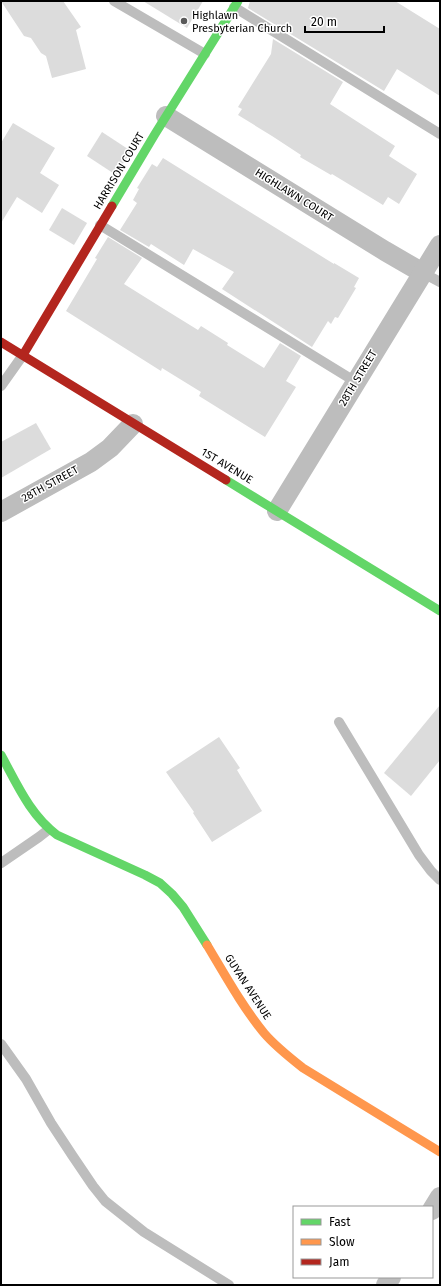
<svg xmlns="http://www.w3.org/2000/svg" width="441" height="1286" font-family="'Fira Sans',sans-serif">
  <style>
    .building { fill: #dcdcdc }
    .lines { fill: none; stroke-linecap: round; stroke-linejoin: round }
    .lane { stroke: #bdbdbd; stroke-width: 10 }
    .street { stroke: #bdbdbd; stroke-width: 20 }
    .fast { stroke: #63d668; stroke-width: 9 }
    .slow { stroke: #ff974d; stroke-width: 9 }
    .jam { stroke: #b3261e; stroke-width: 9 }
    .poi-dot { fill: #595959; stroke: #fff; stroke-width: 1.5 }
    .labels { text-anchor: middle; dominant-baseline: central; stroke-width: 3; stroke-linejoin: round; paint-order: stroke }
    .poi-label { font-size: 11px; fill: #000; stroke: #fff; text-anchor: start }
    .street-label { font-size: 11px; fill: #000; stroke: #fff }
  </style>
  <rect width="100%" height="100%" fill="#fff"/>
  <g class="building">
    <path d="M1,1h62l18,26 -5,3 10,39 -34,9 -6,-22 -5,-3 -10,-15 -7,-2z"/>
    <path d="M143,1h60l-16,27z"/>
    <path d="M250,1h145l45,28v67l-43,-27 -13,22 -136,-83z"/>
    <path d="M273,39l70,43 -13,22 65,42 -6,10 28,18 -18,30 -11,-7 -5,8 -51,-31 -1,1 -31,-18 1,-2 -29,-19 -34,-21 4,-6 -4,-2 33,-53z"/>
    <path d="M13,123l42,25 -15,25 19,12 -17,28 -25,-16 -16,26v-80z"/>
    <path d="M102,132l29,19 -15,24 -29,-19z"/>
    <path d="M163,158l171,106v-1l25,15 -5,9 2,1 -18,30 -3,-1 -4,7 -3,-3 -16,26 -90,-58 12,-17 -41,-23 -9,16 -33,-21 -2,3 -29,-17 17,-27 -4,-3 6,-11 -2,-1 15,-24 5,3z"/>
    <path d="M62,208l25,15 -13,22 -25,-15z"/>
    <path d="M108,237l34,21 -18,26 40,25 34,21 3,-4 27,17 -1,2 37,23 16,-25 21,13 -15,25 10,6 -31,50 -66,-41 2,-4 -39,-24 -1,3 -95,-60 31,-52 -2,-1z"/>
    <path d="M36,423l15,26 -50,29v-36z"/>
    <path d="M440,705v55l-29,36 -27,-23z"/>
    <path d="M219,737l21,31 -3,2 25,41 -50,31 -19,-29 1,-1 -28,-40z"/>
  </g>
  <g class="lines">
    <g class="lane">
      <path d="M114,1l91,53"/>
      <path d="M234,7l206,127"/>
      <path d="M100,225l256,157"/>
      <path d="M423,273l17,9"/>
      <path d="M1,386l22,-31"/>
      <path d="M339,722l80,133 12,16 9,9"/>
      <path d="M1,863l38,-26 9,-7"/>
      <path d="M1,1044l25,35 25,44 21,32 21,31 12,15 39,31 85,53"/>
    </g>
    <g class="street">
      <path d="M166,116l219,135 38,22"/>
      <path d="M277,511l163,-266"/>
      <path d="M1,512l90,-50 19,-14 23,-24"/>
      <path d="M432,1210l8,-13"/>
      <path d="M386,1285l5,-8"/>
    </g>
    <g class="fast">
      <path d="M112,206l43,-72 83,-133"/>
      <path d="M226,480l214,131"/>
      <path d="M1,755c16,29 29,60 56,80l88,40 15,8 12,11 11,13 24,38"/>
    </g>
    <path class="slow" d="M207,945c18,30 35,61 57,88 11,13 25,24 39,35l137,84"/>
    <g class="jam">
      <path d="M1,342l225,138"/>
      <path d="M23,355l89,-149"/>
    </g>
  </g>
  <circle class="poi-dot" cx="184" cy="21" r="4"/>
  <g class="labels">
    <g class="poi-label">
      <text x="192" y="15">Highlawn<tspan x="192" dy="13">Presbyterian Church</tspan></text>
    </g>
    <g class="street-label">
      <text transform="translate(119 171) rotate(-59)">HARRISON COURT</text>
      <text transform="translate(294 195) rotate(32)">HIGHLAWN COURT</text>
      <text transform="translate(358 378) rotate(-59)">28TH STREET</text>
      <text transform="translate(227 466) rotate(31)">1ST AVENUE</text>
      <text transform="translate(50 484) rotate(-29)">28TH STREET</text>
      <text transform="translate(248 987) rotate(57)">GUYAN AVENUE</text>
    </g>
  </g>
  <rect width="441" height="1286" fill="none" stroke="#000000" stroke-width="4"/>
  <rect x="293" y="1206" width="140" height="72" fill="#ffffff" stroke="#999999"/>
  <rect x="301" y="1219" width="20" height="6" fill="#63d668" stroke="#999999"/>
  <text x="329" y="1226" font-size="12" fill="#000000">Fast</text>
  <rect x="301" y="1239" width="20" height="6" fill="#ff974d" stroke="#999999"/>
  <text x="329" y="1246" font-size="12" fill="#000000">Slow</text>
  <rect x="301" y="1259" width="20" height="6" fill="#b3261e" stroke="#999999"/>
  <text x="329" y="1266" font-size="12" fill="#000000">Jam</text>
  <path d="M305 26v6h79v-6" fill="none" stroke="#000000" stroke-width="2"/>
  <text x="311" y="26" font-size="12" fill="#000000" stroke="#ffffff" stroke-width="3" paint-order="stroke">20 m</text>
</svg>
